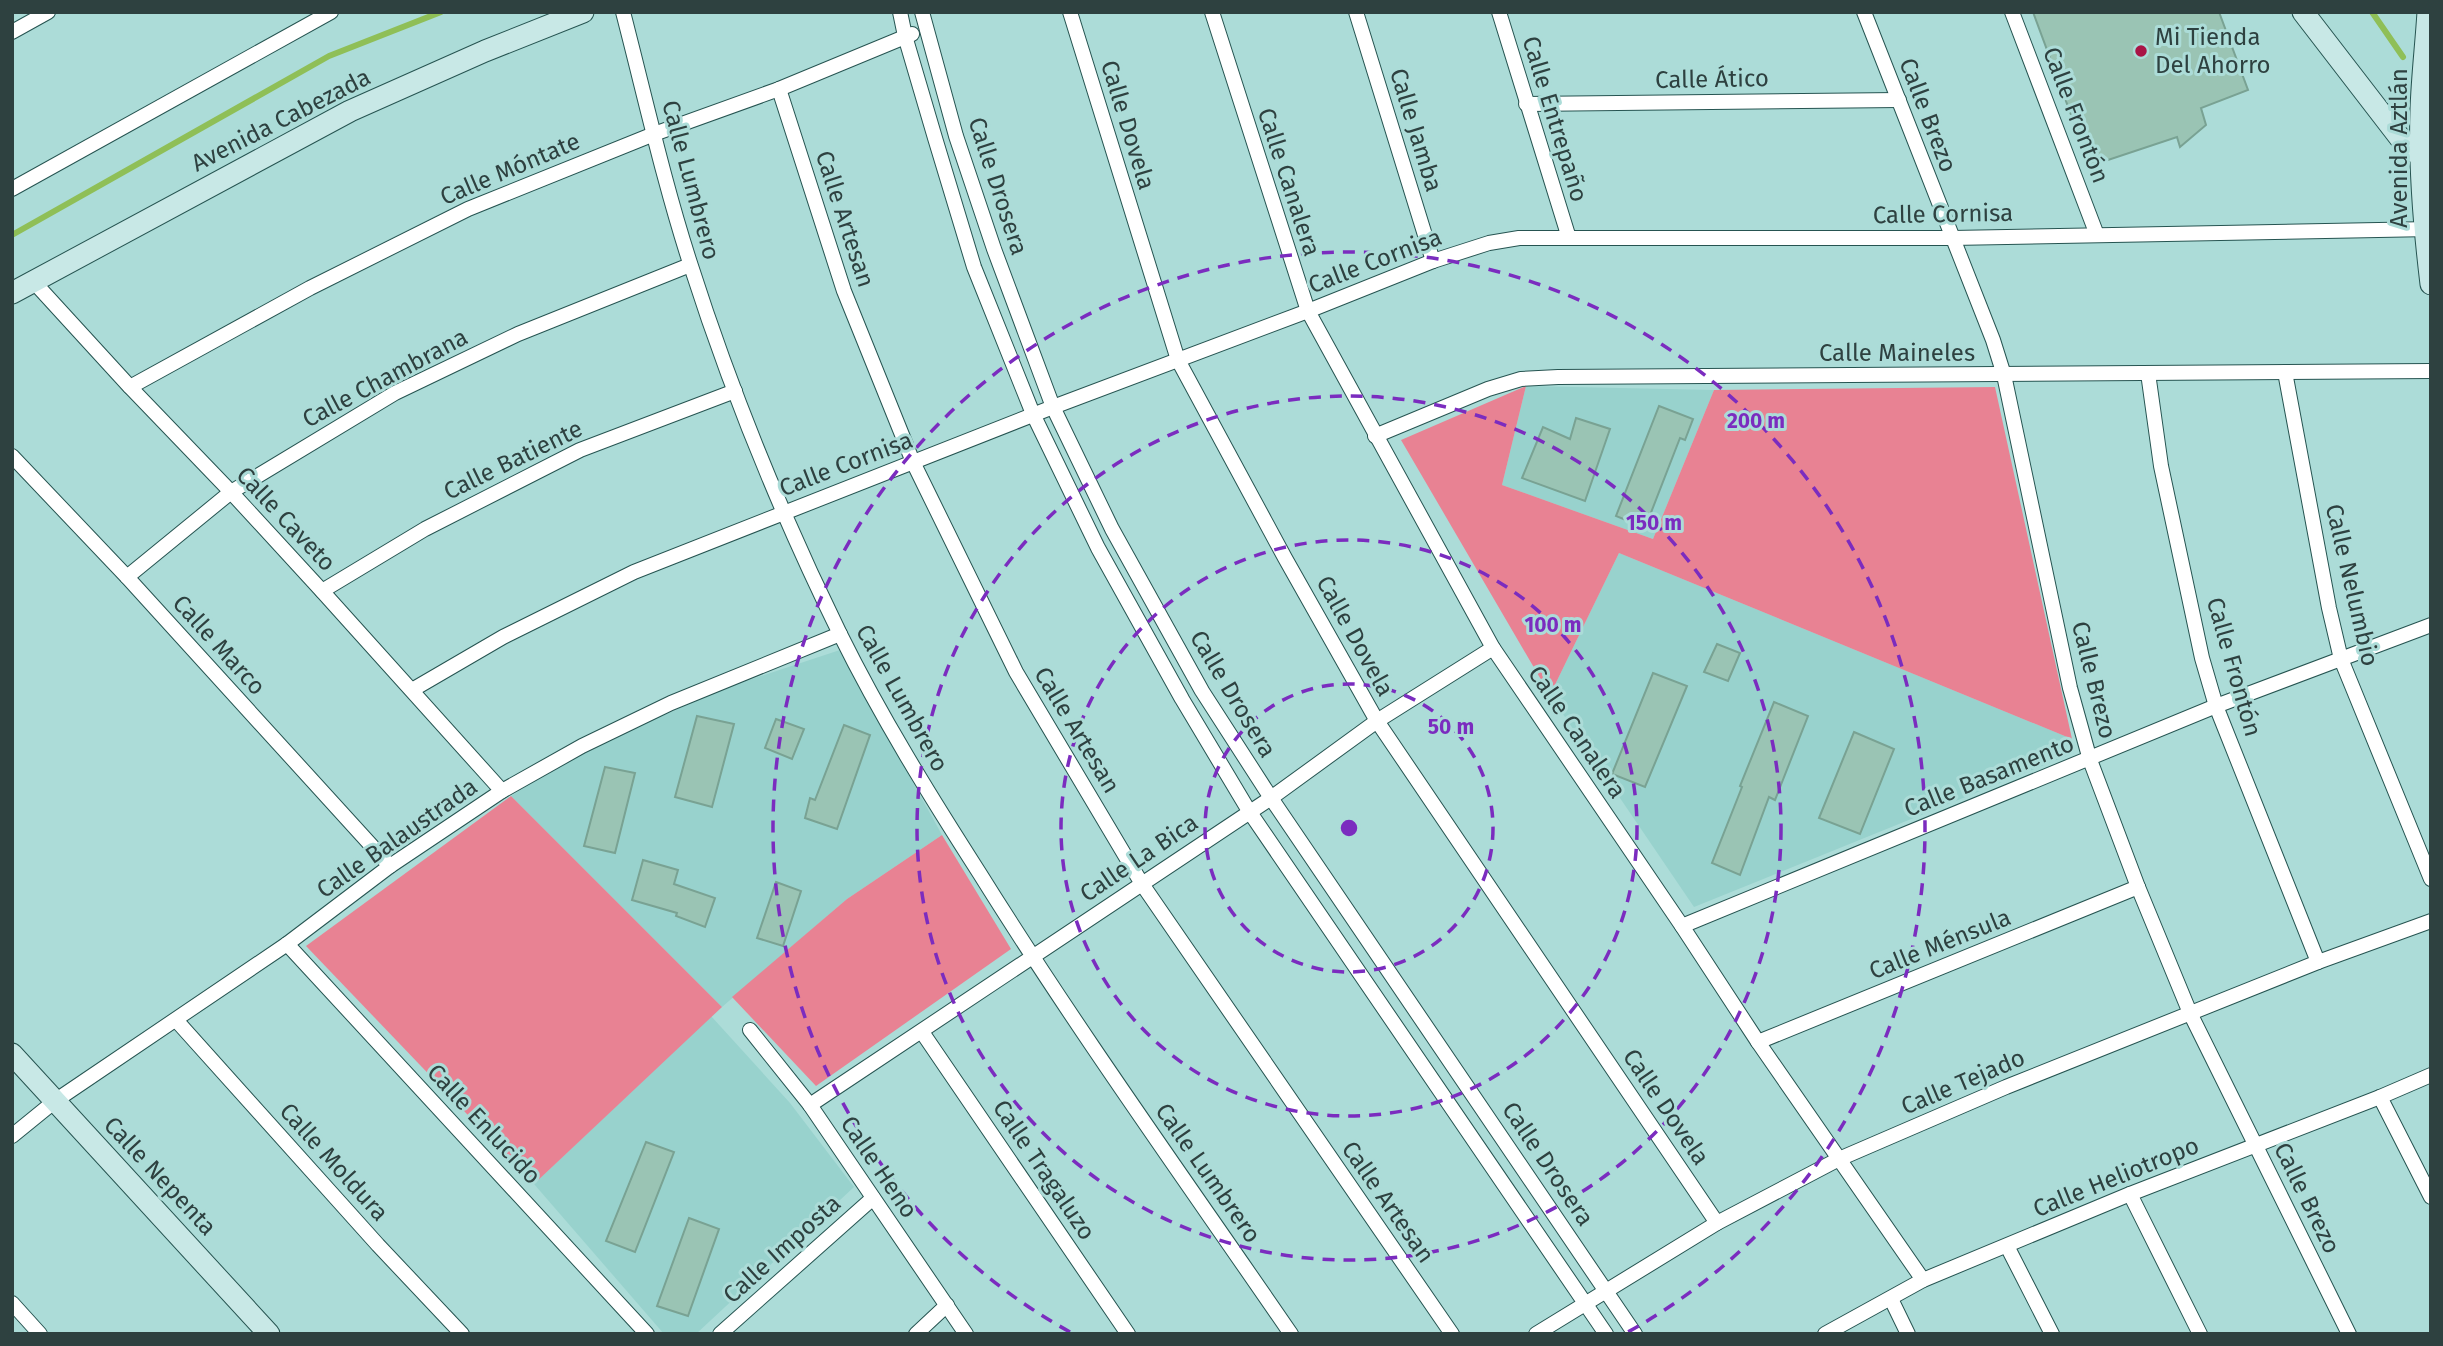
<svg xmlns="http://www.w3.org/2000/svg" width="2443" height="1346" font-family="'Fira Sans',sans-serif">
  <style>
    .built { fill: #98d2cd }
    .green { fill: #e88293 }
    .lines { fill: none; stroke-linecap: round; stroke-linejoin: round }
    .stream { stroke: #8fbf57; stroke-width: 6 }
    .building { fill: #9ac4b4; stroke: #79a293; stroke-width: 2 }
    .street-casing { stroke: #265451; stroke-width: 16 }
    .secondary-casing { stroke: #265451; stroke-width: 23 }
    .street { stroke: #fff; stroke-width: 14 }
    .secondary { stroke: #c8e8e6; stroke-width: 21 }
    .ring { fill: none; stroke: #7b2cbf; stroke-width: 3.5; stroke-dasharray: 12 9 }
    .poi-dot { fill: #a91446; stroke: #acdcd8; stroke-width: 2.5 }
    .labels { text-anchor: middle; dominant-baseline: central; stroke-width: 6; stroke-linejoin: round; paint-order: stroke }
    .poi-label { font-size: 24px; fill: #2e4140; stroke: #acdcd8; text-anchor: start }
    .street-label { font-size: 24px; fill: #2e4140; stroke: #acdcd8 }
    .centre { fill: #7b2cbf; stroke: #acdcd8; stroke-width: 3.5 }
    .ring-label { font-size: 21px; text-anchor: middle; font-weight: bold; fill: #7b2cbf; stroke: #acdcd8; stroke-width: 6; stroke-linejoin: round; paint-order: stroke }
  </style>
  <rect width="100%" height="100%" fill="#acdcd8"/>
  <g class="built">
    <path d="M1526,386l188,4 -61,149 -151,-54z"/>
    <path d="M1619,553l453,186 2,14 -380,154 -144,-212z"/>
    <path d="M840,650l102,185 -95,64 -125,108 -211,-211 65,-42 152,-67z"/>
    <path d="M711,1016l79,87 64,84 -158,147h-32l-130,-150z"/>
  </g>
  <g class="green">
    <path d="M1526,386l-24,99 151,54 61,-149 281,-3 77,352 -453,-186 -69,142 -149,-255z"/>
    <path d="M511,796l211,211 -188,177 -228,-238z"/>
    <path d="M942,835l69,114 -195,137 -84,-89 115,-98z"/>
  </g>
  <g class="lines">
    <g class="stream">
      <path d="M2372,12l31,45"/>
      <path d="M12,235l317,-179 112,-44"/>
    </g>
  </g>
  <g class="building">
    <path d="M2033,12h186l29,78 -47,18 5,17 -26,22 -3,-10 -87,29z"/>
    <path d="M1659,406l34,13 -8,21 -5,-2 -35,90 -29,-12z"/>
    <path d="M1576,418l34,11 -25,72 -63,-23 21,-51 27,12z"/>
    <path d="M1717,644l23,9 -12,28 -24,-9z"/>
    <path d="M1653,673l34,13 -42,101 -33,-13z"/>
    <path d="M1774,702l34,14 -33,84 -6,-3 -29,78 -28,-12 30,-76 -2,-1z"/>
    <path d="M697,716l37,8 -22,83 -37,-10z"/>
    <path d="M776,719l28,10 -12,30 -27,-11z"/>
    <path d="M844,725l26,10 -33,94 -32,-11 5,-20 5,2z"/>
    <path d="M1854,732l40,17 -34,85 -41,-16z"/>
    <path d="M605,767l30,6 -20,80 -31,-7z"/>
    <path d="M643,860l35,10 -4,14 41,14 -10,29 -29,-11 1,-3 -45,-13z"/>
    <path d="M776,882l25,9 -18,55 -26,-8z"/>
    <path d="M646,1142l28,10 -39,100 -29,-11z"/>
    <path d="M689,1218l30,11 -31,87 -31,-10z"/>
  </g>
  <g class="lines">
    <g class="street-casing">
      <g id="street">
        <path d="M623,12c22,85 41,171 68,254 40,125 91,250 149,368 41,83 90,162 140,240 98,157 206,307 311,460"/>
        <path d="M900,12l5,24 30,102 39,129 59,147 65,134 84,151 67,112 357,523"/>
        <path d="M922,12l34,124 38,113 59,158 59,122 90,162 69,107 364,536"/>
        <path d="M1070,12l108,348 107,198 92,163 340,502"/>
        <path d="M1212,12l96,299 185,337 189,278 76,116 165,238"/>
        <path d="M1356,12l77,249"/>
        <path d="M1499,12l70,226"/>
        <path d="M1864,12l129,328 11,35 66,313 20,72 48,127 52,126 159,321"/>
        <path d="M2012,12l85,223"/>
        <path d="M12,32l36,-20"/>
        <path d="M779,89l65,202 69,171 103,210 126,212 310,450"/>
        <path d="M1526,104l373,-4"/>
        <path d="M12,189l319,-177"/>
        <path d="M33,281l97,106 101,105 91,99 180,200"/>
        <path d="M2285,372l44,236 12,51 90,220"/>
        <path d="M2148,373l13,93 41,192 14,48 102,256"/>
        <path d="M130,387l180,-99 158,-79 186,-75 125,-45 133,-55"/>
        <path d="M1375,436l113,-47 33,-10 37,-2 873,-6"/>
        <path d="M12,456l115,121 263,289"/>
        <path d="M127,577l104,-85 164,-99 123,-59 172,-69"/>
        <path d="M322,591l103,-62 155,-79 155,-59"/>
        <path d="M412,690l91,-53 131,-65 419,-165 255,-96 125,-50 56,-18 30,-5h433l479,-9"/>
        <path d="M1682,926l534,-220 215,-81"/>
        <path d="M287,944l360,390"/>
        <path d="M176,1020l202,225 84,89"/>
        <path d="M750,1030l60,75 156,229"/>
        <path d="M922,1032l206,302"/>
        <path d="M1758,1042l380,-155"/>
        <path d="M2380,1097l51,100"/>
        <path d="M810,1105l461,-307 106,-77 116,-73"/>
        <path d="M12,1136l43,-35 232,-157 103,-78 112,-75 80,-45 89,-43 169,-69"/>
        <path d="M2130,1194l70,140"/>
        <path d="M2007,1246l45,88"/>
        <path d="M1891,1299l17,35"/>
        <path d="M12,1303l28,31"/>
        <path d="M720,1334l153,-136"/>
        <path d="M916,1334l31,-29"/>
        <path d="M1536,1334l181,-111 122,-64 167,-72 312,-125 113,-41"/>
        <path d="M1825,1334l98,-54 207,-86 250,-97 51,-22"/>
      </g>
    </g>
    <g class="secondary-casing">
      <g id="secondary">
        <path d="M2303,12l104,135 22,14"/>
        <path d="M2428,12c-2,33 -6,65 -7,98 -2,58 3,116 10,174"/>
        <path d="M12,293l338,-182 135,-60 98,-39"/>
        <path d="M12,1054l257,280"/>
      </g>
    </g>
    <use href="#street" class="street"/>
    <use href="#secondary" class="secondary"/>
  </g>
  <g class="ring">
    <circle cx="1349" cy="828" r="144"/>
    <circle cx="1349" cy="828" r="288"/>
    <circle cx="1349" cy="828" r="432"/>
    <path d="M1070 1332A576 576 0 1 1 1628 1332"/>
  </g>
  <circle class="poi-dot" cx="2141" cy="51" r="7"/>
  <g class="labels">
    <g class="poi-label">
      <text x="2155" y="37">Mi Tienda<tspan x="2155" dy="28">Del Ahorro</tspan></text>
    </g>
    <g class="street-label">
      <text transform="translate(1712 79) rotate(-1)">Calle Ático</text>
      <text transform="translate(1928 115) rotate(69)">Calle Brezo</text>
      <text transform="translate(2076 115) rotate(69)">Calle Frontón</text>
      <text transform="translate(1555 119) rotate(73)">Calle Entrepaño</text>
      <text transform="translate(281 120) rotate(-27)">Avenida Cabezada</text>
      <text transform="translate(1128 125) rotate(73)">Calle Dovela</text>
      <text transform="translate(1416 130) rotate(73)">Calle Jamba</text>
      <text transform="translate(2399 148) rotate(-90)">Avenida Aztlán</text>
      <text transform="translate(510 169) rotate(-23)">Calle Móntate</text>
      <text transform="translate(691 180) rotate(75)">Calle Lumbrero</text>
      <text transform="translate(1289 182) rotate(72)">Calle Canalera</text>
      <text transform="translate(998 186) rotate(72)">Calle Drosera</text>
      <text transform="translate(1943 214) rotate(-1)">Calle Cornisa</text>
      <text transform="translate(845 219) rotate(72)">Calle Artesan</text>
      <text transform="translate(1375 261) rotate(-21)">Calle Cornisa</text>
      <text x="1897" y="353">Calle Maineles</text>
      <text transform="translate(385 378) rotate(-28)">Calle Chambrana</text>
      <text transform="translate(513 460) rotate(-26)">Calle Batiente</text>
      <text transform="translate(846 464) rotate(-21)">Calle Cornisa</text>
      <text transform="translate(286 519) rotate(47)">Calle Caveto</text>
      <text transform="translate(2352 585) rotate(77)">Calle Nelumbio</text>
      <text transform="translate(1355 636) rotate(61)">Calle Dovela</text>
      <text transform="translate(219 645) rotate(48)">Calle Marco</text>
      <text transform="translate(2234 667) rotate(74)">Calle Frontón</text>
      <text transform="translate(2094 680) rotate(76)">Calle Brezo</text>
      <text transform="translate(1233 694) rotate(59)">Calle Drosera</text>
      <text transform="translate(902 698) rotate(61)">Calle Lumbrero</text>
      <text transform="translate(1077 730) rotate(59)">Calle Artesan</text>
      <text transform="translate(1577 732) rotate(56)">Calle Canalera</text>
      <text transform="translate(1989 776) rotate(-22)">Calle Basamento</text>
      <text transform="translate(397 838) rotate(-35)">Calle Balaustrada</text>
      <text transform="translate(1139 858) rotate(-34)">Calle La Bica</text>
      <text transform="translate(1940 944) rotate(-22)">Calle Ménsula</text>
      <text transform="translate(1963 1082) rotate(-23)">Calle Tejado</text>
      <text transform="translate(1666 1107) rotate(56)">Calle Dovela</text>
      <text transform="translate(484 1124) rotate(47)">Calle Enlucido</text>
      <text transform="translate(334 1162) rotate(48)">Calle Moldura</text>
      <text transform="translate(1548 1164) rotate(56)">Calle Drosera</text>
      <text transform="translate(879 1167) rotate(56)">Calle Heno</text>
      <text transform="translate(1044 1170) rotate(56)">Calle Tragaluzo</text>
      <text transform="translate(1208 1173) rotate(55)">Calle Lumbrero</text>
      <text transform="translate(160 1176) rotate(47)">Calle Nepenta</text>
      <text transform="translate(2116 1177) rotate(-22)">Calle Heliotropo</text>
      <text transform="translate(2307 1198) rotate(64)">Calle Brezo</text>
      <text transform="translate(1388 1202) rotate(55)">Calle Artesan</text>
      <text transform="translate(782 1249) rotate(-42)">Calle Imposta</text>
    </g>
  </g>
  <circle cx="1349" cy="828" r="10" class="centre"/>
  <g class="ring-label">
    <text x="1756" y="428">200 m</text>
    <text x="1654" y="530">150 m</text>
    <text x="1553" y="632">100 m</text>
    <text x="1451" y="734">50 m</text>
  </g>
  <rect width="2443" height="1346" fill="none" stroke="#2e4140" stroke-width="28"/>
</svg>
